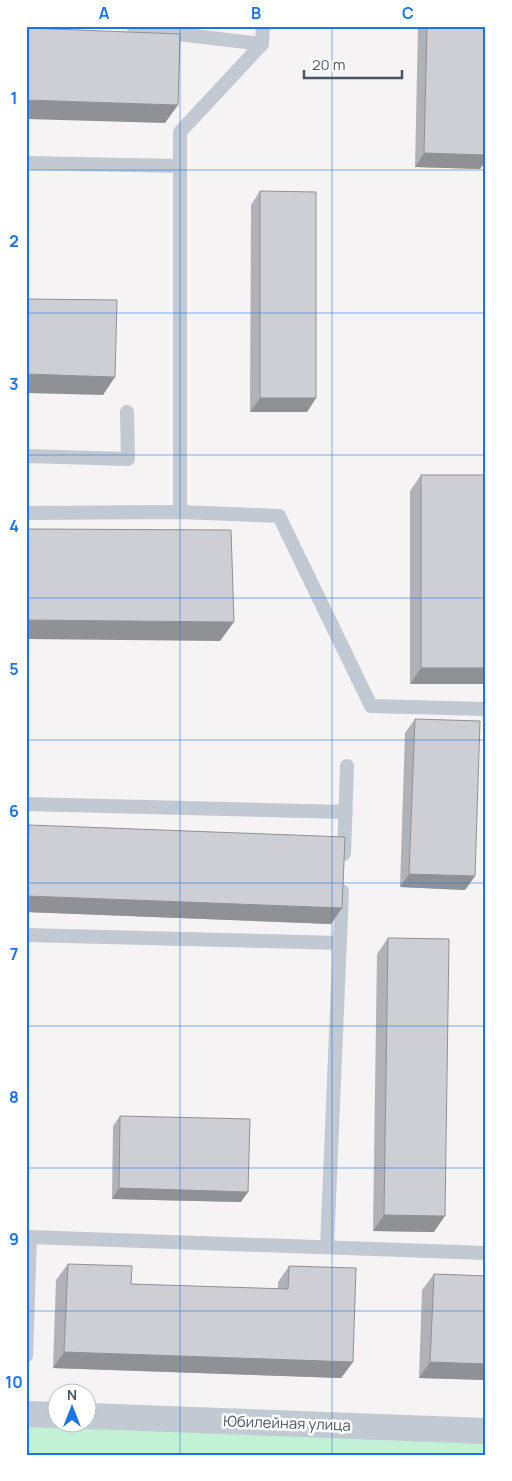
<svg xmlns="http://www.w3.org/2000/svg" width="512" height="1481" font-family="Manrope,sans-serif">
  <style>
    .green { fill: #c3f1d5 }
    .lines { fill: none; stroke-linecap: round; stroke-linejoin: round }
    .service { stroke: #c1cad2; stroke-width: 14 }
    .minor { stroke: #c1cad2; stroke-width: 26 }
    .wall { fill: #b0b2b7 }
    .shaded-wall { fill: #909195 }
    .building { fill: #cdcfd5; stroke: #909195 }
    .grid { fill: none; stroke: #1a73e8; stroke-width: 1; stroke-opacity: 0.55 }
    .labels { text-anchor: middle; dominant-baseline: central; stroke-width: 5; stroke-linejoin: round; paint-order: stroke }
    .street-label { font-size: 15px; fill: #4a5661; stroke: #fff }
    .neatline { fill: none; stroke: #1a73e8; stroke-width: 2 }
    .grid-label { font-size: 16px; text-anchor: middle; font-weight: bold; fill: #1a73e8 }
  </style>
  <rect width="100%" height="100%" fill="#f5f3f3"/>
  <path class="green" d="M26,1425l460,16v14h-460z"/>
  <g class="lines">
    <g class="service">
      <path d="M133,26l44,8 85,10"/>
      <path d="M26,163l154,3"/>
      <path d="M26,456l102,3 -1,-47"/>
      <path d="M180,512v-380l82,-88 1,-18"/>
      <path d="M26,513l154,-1 99,4 92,190 115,3"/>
      <path d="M26,804l320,8"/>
      <path d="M344,854l3,-88"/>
      <path d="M26,935l314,8"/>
      <path d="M327,1247l15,-356"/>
      <path d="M26,1356l4,-119 456,16"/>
    </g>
    <g class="minor">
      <path d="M26,1414l32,1"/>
      <path d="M88,1416l398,15"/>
    </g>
  </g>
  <g class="wall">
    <path d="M418,26h68l-6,143 -65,-2z"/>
    <path d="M260,191l56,207 -9,14h-57l1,-207z"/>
    <path d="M421,475l65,209h-76v-193z"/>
    <path d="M415,719l60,157 -10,14 -65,-3 5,-154z"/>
    <path d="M29,825l313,83 -11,16 -305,-12v-82z"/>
    <path d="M388,938l46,294 -61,-1 4,-277z"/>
    <path d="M120,1116l121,86 -129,-3 1,-73z"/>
    <path d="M68,1264l63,20 147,5v-7l11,-16 64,96 -12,16 -288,-10 3,-88z"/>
    <path d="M434,1274l52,2v104l-67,-2 3,-88z"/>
  </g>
  <g class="shaded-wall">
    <path d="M26,100l152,5 -13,18 -139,-4z"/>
    <path d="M424,153l62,2v6l-6,8 -65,-2z"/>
    <path d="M26,374l89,3 -12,18 -77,-2z"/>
    <path d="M260,398h56l-9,14h-57z"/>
    <path d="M26,620l208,2 -14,19 -194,-2z"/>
    <path d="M421,668h65v16h-76z"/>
    <path d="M409,874l66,2 -10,14 -65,-3z"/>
    <path d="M26,896h1l315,12 -11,16 -305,-12z"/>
    <path d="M119,1188l129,4 -7,10 -129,-3z"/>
    <path d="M384,1215l61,1 -11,16 -61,-1z"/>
    <path d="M64,1352l289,10 -12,16 -288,-10z"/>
    <path d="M430,1362l56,2v16l-67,-2z"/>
  </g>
  <g class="building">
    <path d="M427,26h59v129l-62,-2z"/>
    <path d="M26,28l154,6 -2,71 -152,-5z"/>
    <path d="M260,191l56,1v206h-56z"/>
    <path d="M26,299l91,1 -2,77 -89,-3z"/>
    <rect x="421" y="475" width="65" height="193"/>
    <path d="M26,529l205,1 3,92 -208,-2z"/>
    <path d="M415,719l65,2 -5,155 -66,-2z"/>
    <path d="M29,825l316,12 -3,71 -315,-12z"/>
    <path d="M388,938l61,1 -4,277 -61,-1z"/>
    <path d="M120,1116l130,3 -2,73 -129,-4z"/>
    <path d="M68,1264l64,2 -1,18 157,5 1,-23 67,2 -3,94 -289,-10z"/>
    <path d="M434,1274l52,2v88l-56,-2z"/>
  </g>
  <path class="grid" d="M180,26v1429M332,26v1429M26,170h460M26,313h460M26,455h460M26,598h460M26,740h460M26,883h460M26,1026h460M26,1168h460M26,1311h460"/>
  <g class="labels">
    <g class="street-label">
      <text transform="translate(287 1423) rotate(2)">Юбилейная улица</text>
    </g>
  </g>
  <rect width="512" height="1481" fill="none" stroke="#ffffff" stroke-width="55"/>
  <g transform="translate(72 1408)"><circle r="24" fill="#ffffff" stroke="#b7bbc0"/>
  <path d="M0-4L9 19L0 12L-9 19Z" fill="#1a73e8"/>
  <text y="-8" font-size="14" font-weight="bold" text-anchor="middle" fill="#4a5661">N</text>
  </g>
  <path d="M304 70v8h98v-8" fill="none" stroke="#4a5661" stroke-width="2.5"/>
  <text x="312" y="70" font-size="15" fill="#4a5661" stroke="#ffffff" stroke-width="4" paint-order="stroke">20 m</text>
  <rect x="28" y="28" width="456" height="1426" class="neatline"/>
  <g class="grid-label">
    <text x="104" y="19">A</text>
    <text x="256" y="19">B</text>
    <text x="408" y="19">C</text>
    <text x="14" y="104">1</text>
    <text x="14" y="247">2</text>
    <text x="14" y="390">3</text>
    <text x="14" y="532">4</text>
    <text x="14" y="675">5</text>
    <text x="14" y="817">6</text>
    <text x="14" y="960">7</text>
    <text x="14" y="1103">8</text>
    <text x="14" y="1245">9</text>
    <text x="14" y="1388">10</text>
  </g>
</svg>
